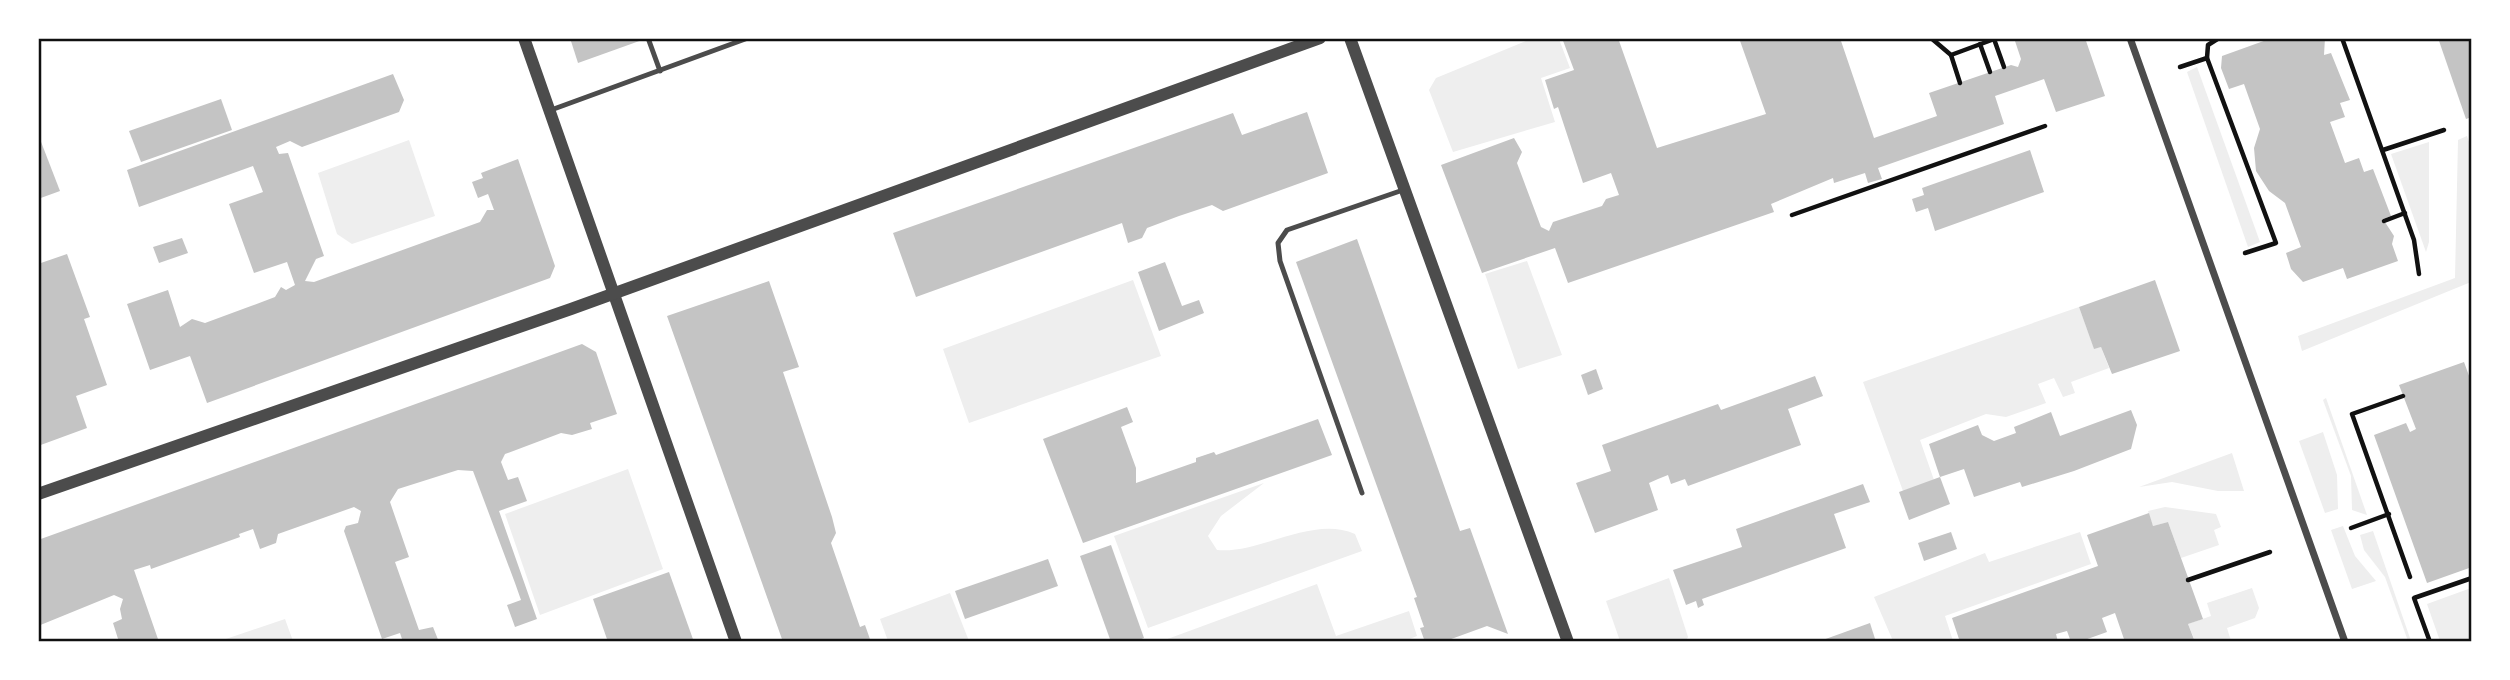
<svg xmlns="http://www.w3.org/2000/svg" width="2510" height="680" font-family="Helvetica,sans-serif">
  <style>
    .green { fill: #eee }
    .building { fill: #c4c4c4 }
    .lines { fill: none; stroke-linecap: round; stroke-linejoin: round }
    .path { stroke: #111; stroke-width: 4.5 }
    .service { stroke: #4c4c4c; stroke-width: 5 }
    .minor { stroke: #4c4c4c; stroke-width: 7 }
    .tertiary { stroke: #4c4c4c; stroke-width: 12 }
    .neatline { fill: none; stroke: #111; stroke-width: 2.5 }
  </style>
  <rect width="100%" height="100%" fill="#fff"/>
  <g class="green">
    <path d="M1531,39h28l11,29 -29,10 14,44 -102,30 -24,-62 7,-12z"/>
    <path d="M2197,67l63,175 -12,5 -61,-175z"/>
    <path d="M2467,136l5,15 -1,131 -169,69 -4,-15 157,-58 3,-138z"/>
    <path d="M409,140l26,76 -83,28 -15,-10 -19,-61z"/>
    <path d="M2429,142v100l-3,10 -35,-98z"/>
    <path d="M1527,261l35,94 -44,14 -33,-95z"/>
    <path d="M1133,280l28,76 -192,67 -26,-74z"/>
    <path d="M2079,307l15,41 7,-1 8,21 -38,14 4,11 -12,4 -9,-19 -16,6 8,19 -40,14 -20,-3 -66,26 14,40 -31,11 -40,-109z"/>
    <path d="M2326,398l41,117 -15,-5 -1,-34 -28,-76z"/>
    <path d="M2323,432l14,43 1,34 -13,4 -26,-72z"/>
    <path d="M2232,453l12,38h-26l-46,-9 -33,5z"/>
    <path d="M628,469l35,100 -123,46 -35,-101z"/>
    <path d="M1264,483l-43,33 -13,20 9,14c44,4 95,-35 138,-16l7,17 -214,77 -34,-92z"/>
    <path d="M2165,507l51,7 5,13 -7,3 5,15 -38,13 -13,-36 -15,4 -5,-15z"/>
    <path d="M2343,526l12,30 21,25 -24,8 -21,-59z"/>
    <path d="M2373,531l38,110h-3l-23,-64 -21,-27 -4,-15z"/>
    <path d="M2080,532l11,32 -146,52 8,25h-60l-19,-44 111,-44 4,9z"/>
    <path d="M1669,578l19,59 -2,4h-66l-14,-40z"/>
    <path d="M1317,584l19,52 73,-25 8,25 -15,6 -240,-1z"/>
    <path d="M2252,588l7,20 -4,10 -28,10 4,13h-36l-7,-17 23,-8 -4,-13z"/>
    <path d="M2471,588v53h-31l-13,-37z"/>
    <path d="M950,593l19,48h-81l-8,-22z"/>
    <path d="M285,619l8,22h-73z"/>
  </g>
  <g class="building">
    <path d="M570,38h75v1l-67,24z"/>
    <path d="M1562,38h56l39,110 109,-34 -27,-76h101l34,100 63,-22 -8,-23 82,-28 7,2 3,-8 -7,-21h71l20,58 -49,16 -12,-33 -49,17 9,28 -126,44 4,11 -14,4 -3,-10 -31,10 -1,-5 -62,26 3,8 -206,71 -13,-35 -73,25 -41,-108 73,-27 8,14 -5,11 24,64 8,4 4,-9 49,-16 4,-7 13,-4 -8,-22 -28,10 -25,-76 -4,2 -9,-29 29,-10z"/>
    <path d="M2272,38h53l-1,17 7,-2 19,47 -10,3 5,14 -15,5 15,41 14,-5 5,14 9,-3 18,47 -8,3 11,17 -2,8 6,17 -51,18 -4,-11 -40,14 -12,-13 -5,-16 15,-6 -16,-44 -16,-12 -13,-20 -2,-23 6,-19 -16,-45 -15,5 -8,-21 1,-12z"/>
    <path d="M2438,38h30l4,10v69l-6,2z"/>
    <path d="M393,74l11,26 -5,12 -97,35 -12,-6 -14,6 3,7 9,-1 36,103 -8,3 -11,22 9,1 166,-60 7,-12h7l-6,-16 -10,4 -6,-16 11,-4 -2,-5 37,-14 37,107 -5,12 -343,125 -17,-47 -40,14 -23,-66 41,-14 12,37 12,-8 13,4 46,-17 24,-9 6,-10 5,3 9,-5 -8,-23 -33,11 -25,-69 34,-12 -10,-26 -114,41 -12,-37z"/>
    <path d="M221,99l11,31 -91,32 -12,-31z"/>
    <path d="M1307,112l21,61 -105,38 -11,-6 -33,11 -32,12 -5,10 -14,5 -6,-20 -206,74 -23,-64 340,-120 9,22z"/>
    <path d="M38,134l22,57 -22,8z"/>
    <path d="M2030,150l14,42 -109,39 -7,-23 -12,4 -4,-13 12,-4 -2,-7z"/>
    <path d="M182,238l6,15 -29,10 -6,-16z"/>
    <path d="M1357,239l103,292 10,-3 38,106 -21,-8 -44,16h-18l-5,-14 4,-1 -10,-29 3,-1 -121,-335z"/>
    <path d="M67,254l23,63 -6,2 23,66 -31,11 11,32 -49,18v-182z"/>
    <path d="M1165,262l17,44 17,-6 5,13 -45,18 -21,-59z"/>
    <path d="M2155,280l25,71 -68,23 -11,-27 -7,2 -15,-42z"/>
    <path d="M769,281l30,86 -16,5 49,145 4,16 -5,10 29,84 5,-2 6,17h-88l-116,-326z"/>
    <path d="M582,344l14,8 21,62 -27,9 2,6 -20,6 -11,-2 -56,21 -4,8 7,18 10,-3 9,24 -28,10 38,108 -22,8 -8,-22 14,-5 -6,-17 -42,-112 -15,-1 -60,19 -8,13 19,55 -14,5 24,68 14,-3 6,15h-36l-3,-9 -18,6 -38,-108 2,-5 12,-3 3,-12 -7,-4 -76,27 -2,9 -16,6 -7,-20 -14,5 1,3 -89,32 -1,-4 -16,5 25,72h-40l-6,-19 9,-4 -2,-10 3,-10 -9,-4 -76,31v-86z"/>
    <path d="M2464,362l8,22v183l-45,16 -53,-148 32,-12 4,9 6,-3 -17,-44z"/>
    <path d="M1596,369l7,20 -15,6 -7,-20z"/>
    <path d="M1815,376l8,20 -35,13 13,36 -113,41 -3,-7 -14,5 -3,-9 -10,4 -9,4 9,27 -63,23 -19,-50 35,-12 -9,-26 116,-41 3,6z"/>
    <path d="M1127,407l6,15 -12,5 15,41v15l60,-21v-4l18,-6 2,3 102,-36 14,36 -249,88 -40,-104z"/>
    <path d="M2131,410l6,15 -6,24 -57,22 -52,16 -2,-5 -46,15 -10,-28 -24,8 -11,-33 49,-19 4,10 12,6 22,-8 -2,-6 37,-15 9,24z"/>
    <path d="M1940,477l10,27 -41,16 -10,-28z"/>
    <path d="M1863,484l7,18 -36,12 12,34 -144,51 2,6 -6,3 -2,-7 -10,4 -13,-35 69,-23 -6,-18z"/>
    <path d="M2149,513l4,13 15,-4 35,97 -15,5 7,18h-70l-10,-29 -13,5 5,14 -28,10h-8l-4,-11 -11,3 2,8h-98l-8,-24 146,-52 -11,-31z"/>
    <path d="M1951,532l6,17 -33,12 -6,-18z"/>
    <path d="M1111,545l33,93 -10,4h-23l-31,-86z"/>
    <path d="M1048,559l10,27 -93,33 -10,-28z"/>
    <path d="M669,572l25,70h-86l-15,-43z"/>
    <path d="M1870,623l6,19h-56v-1z"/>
  </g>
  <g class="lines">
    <g class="path">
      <path d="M1931,38l20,17 46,-17"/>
      <path d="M2342,38l72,202 5,34"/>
      <path d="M1994,39l10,28"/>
      <path d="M1980,44l10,28"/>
      <path d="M1951,55l9,28"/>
      <path d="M2207,58l1,-13 11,-7"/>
      <path d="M2180,67l27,-9 69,185 -31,10"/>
      <path d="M2383,150l61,-20"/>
      <path d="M1792,215l253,-89"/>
      <path d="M2384,221l21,-8"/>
      <path d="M2403,396l-51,18 58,163"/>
      <path d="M2351,528l38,-14"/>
      <path d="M2188,580l82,-28"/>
      <path d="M2430,642l-16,-44 58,-20"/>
    </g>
    <g class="service">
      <path d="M648,38l12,33"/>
      <path d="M551,110l197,-72"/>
      <path d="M1362,493l-82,-232 -2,-18 9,-13 116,-40"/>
    </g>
    <path class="minor" d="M2130,38l215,604"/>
    <g class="tertiary">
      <path d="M524,38l212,604"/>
      <path d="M1350,38l218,604"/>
      <path d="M38,494l533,-185 749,-271"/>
    </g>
  </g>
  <rect width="2510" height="680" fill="none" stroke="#ffffff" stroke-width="80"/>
  <rect x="40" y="40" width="2430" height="600" class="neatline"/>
</svg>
